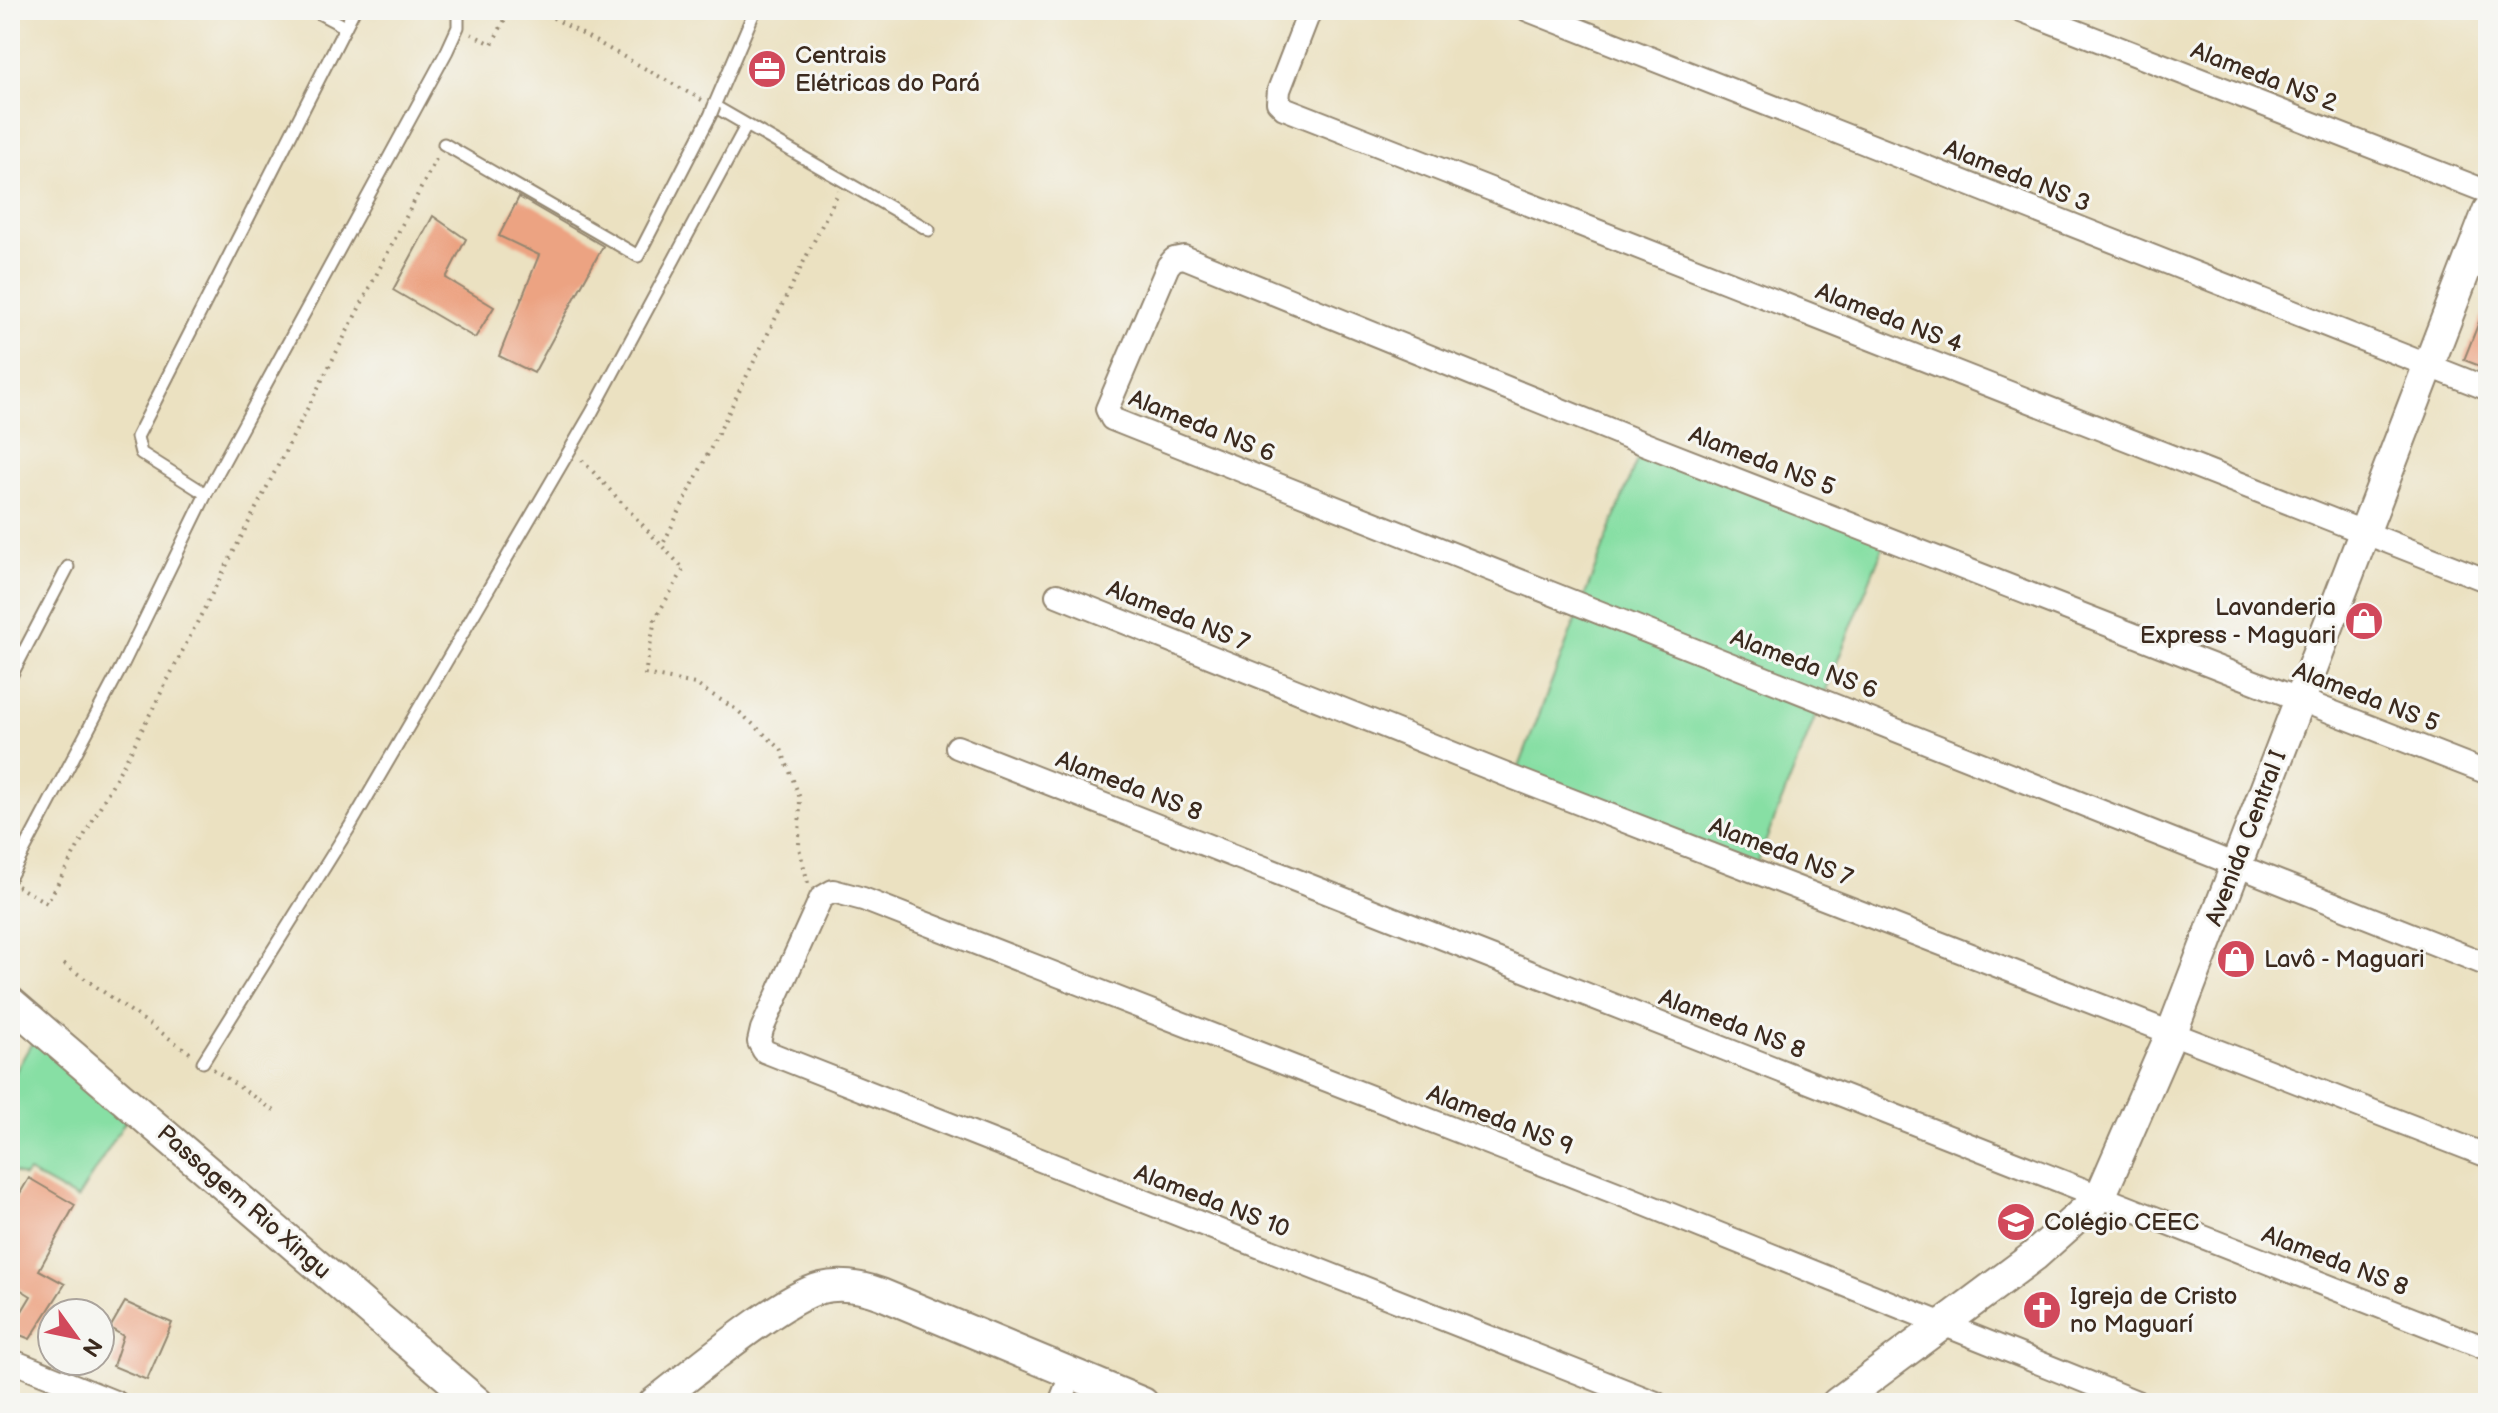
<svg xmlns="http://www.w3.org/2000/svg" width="2498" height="1413" font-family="'Balsamiq Sans',sans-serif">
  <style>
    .green { fill: #87dfa4; stroke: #618461; stroke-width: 2 }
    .building { fill: #eca382 }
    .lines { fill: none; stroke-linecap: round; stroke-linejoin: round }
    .lane-casing { stroke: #938670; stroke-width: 15 }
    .street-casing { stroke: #938670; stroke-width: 26 }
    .secondary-casing { stroke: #938670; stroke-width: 34 }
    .path { stroke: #938670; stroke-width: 4; stroke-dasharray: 2 6; stroke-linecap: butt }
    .lane { stroke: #fff; stroke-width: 11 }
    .street { stroke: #fff; stroke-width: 22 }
    .secondary { stroke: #fff; stroke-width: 30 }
    .lane-bridge-casing { stroke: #938670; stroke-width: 15; stroke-linecap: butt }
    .lane-bridge { stroke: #fff; stroke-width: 11 }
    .labels { text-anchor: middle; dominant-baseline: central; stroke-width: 6; stroke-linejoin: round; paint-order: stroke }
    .poi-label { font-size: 24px; fill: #3b2a1e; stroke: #f6f6f2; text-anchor: start }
    .street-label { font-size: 24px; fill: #3b2a1e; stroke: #f6f6f2 }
  </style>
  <rect width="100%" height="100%" fill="#f6f6f2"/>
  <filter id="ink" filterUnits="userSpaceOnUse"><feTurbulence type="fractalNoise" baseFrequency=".0125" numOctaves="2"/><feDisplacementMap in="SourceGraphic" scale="16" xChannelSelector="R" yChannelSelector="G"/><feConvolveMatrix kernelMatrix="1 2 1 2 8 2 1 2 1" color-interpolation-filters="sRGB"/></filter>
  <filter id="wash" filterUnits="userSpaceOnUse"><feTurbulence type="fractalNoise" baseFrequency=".006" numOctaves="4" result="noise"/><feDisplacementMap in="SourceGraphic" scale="32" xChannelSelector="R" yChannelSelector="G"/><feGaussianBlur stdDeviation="1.8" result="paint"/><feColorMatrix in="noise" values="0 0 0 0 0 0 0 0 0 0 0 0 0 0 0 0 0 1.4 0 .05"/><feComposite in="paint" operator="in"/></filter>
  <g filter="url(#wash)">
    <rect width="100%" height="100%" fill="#ebe1c1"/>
    <g class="green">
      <path d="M1645,439l244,93 -134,336 -239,-93z"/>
      <path d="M34,1039l93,80 -50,80 -49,-27 -4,5 -14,-7v-89z"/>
    </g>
    <g id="blocks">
      <g class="building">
        <path d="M519,197l84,49 -69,127 -35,-17 40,-101 -40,-19z"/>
        <path d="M433,216l33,23 -20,39 48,29 -19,31 -82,-48z"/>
        <path d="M2487,302h1v67l-24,-9z"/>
        <path d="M29,1178l46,27 -36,65 26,14 -35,55 -20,-8 21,-35 -21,-13v-73z"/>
        <path d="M125,1302l47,21 -25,57 -34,-14 10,-30 -13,-8z"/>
      </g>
    </g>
  </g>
  <g filter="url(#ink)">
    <use href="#blocks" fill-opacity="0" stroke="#938670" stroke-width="2"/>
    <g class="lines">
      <g class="lane-casing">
        <g id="lane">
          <path d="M313,10l32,17"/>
          <path d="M755,10l-41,96 215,124"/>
          <path d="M444,144l194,112 72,-140"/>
          <path d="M206,494l-65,-41 -4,-16 217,-427"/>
          <path d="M10,678l58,-111"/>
          <path d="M10,877l113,-213 83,-170 241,-443 11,-24v-17"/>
          <path d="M203,1062l146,-234 243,-416 154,-286"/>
        </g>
      </g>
      <g class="street-casing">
        <g id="street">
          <path d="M1310,10l-31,80 -1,12 6,6 1204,473"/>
          <path d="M1528,10l960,379"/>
          <path d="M2021,10l467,182"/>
          <path d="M1057,595l457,183 974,378"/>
          <path d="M957,747l1531,602"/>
          <path d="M2488,773l-843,-329 -461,-187 -10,2 -6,7 -61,143 5,10 1376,546"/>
          <path d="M10,1360l107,43"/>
          <path d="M1060,1403l11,-28"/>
          <path d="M1656,1403l-892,-352 -5,-9 3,-13 59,-131 12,-7 30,8 764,298 512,206"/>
        </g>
      </g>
      <g class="secondary-casing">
        <g id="secondary">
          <path d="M10,1002l468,401"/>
          <path d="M654,1403c37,-28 127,-105 167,-115 20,-5 41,-1 60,6l262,109"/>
          <path d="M1837,1403l197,-147 66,-59 72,-165 316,-821"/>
        </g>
      </g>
      <g class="path">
        <path d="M539,10l163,90"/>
        <path d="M471,34l21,10 18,-34"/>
        <path d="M582,460l80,86"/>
        <path d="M808,883l-9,-35 1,-50 -19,-49 -44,-39 -42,-26 -50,-10 10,-55 29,-50 -22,-23 177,-355"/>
        <path d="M17,886l30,17 86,-156 304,-590"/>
        <path d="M64,964l129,91"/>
        <path d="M213,1069l63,43"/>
      </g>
      <use href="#lane" class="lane"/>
      <use href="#street" class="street"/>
      <use href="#secondary" class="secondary"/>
      <g class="lane-bridge-casing">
        <path id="lane-bridge" d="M710,116l4,-10"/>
      </g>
      <use href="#lane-bridge" class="lane-bridge"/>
    </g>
  </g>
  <defs>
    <g id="office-disc" transform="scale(2)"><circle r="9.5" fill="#d1495b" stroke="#f6f6f2"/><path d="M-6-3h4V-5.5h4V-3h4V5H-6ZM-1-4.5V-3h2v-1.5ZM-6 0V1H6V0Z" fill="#fff"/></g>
    <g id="shop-disc" transform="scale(2)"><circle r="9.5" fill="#d1495b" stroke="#f6f6f2"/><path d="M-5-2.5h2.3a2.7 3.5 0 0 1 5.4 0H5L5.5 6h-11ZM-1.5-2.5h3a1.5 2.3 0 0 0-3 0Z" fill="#fff"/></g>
    <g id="school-disc" transform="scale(2)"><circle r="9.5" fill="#d1495b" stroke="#f6f6f2"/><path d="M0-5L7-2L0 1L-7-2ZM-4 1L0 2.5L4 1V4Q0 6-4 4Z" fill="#fff"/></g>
    <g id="church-disc" transform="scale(2)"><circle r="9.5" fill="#d1495b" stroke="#f6f6f2"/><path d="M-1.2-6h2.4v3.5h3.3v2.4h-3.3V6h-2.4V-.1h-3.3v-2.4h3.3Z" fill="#fff"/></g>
  </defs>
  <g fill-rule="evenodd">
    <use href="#office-disc" x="767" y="69"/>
    <use href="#shop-disc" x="2364" y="621"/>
    <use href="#shop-disc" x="2236" y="959"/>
    <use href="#school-disc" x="2016" y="1222"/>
    <use href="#church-disc" x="2042" y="1310"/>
  </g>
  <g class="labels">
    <g class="poi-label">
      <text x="795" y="55">Centrais<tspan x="795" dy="28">Elétricas do Pará</tspan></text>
      <text x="2336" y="607" text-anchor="end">Lavanderia<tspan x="2336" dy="28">Express - Maguari</tspan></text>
      <text x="2264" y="959">Lavô - Maguari</text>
      <text x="2044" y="1222">Colégio CEEC</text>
      <text x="2070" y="1296">Igreja de Cristo<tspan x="2070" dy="28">no Maguarí</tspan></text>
    </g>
    <g class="street-label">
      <text transform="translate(2264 77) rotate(21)">Alameda NS 2</text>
      <text transform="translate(2017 176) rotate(22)">Alameda NS 3</text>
      <text transform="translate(1889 318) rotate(21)">Alameda NS 4</text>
      <text transform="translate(1202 426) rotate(22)">Alameda NS 6</text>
      <text transform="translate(1762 461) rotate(21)">Alameda NS 5</text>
      <text transform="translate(1178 616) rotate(22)">Alameda NS 7</text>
      <text transform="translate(1804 664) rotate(21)">Alameda NS 6</text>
      <text transform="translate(2366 697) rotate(21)">Alameda NS 5</text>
      <text transform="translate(1129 786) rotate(21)">Alameda NS 8</text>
      <text transform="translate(2246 838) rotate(-69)">Avenida Central I</text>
      <text transform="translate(1781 852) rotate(21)">Alameda NS 7</text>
      <text transform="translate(1732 1024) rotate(21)">Alameda NS 8</text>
      <text transform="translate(1500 1120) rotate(21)">Alameda NS 9</text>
      <text transform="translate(1212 1201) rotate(21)">Alameda NS 10</text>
      <text transform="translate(244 1202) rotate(41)">Passagem Rio Xingu</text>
      <text transform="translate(2335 1261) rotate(21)">Alameda NS 8</text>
    </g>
  </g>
  <rect width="2498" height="1413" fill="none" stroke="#f6f6f2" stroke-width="40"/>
  <g transform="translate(76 1337) rotate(123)"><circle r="38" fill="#f6f6f2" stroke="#aba49d" stroke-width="2"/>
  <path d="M0-6L14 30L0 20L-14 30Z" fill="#d1495b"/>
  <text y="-12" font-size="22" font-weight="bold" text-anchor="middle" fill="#3b2a1e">N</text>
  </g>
</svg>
